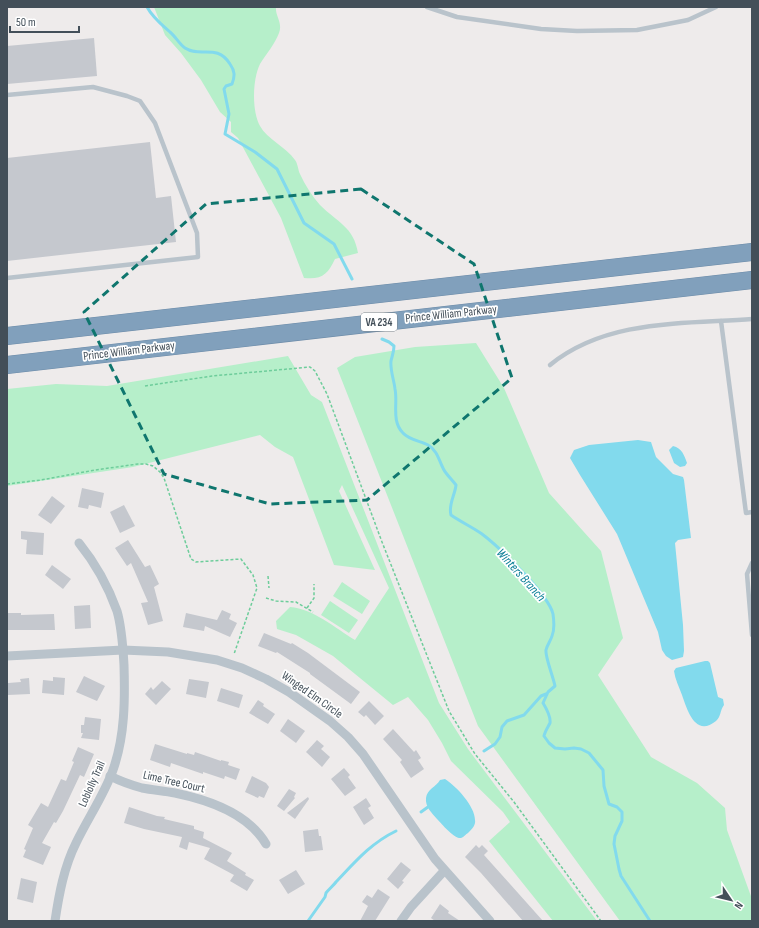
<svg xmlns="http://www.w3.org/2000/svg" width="759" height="928" font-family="'Sofia Sans Condensed',sans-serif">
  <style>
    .green { fill: #b6efca }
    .water { fill: #82daed }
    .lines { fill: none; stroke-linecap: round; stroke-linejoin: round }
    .stream { stroke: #82daed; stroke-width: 3 }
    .building { fill: #c5c8ce }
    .highway-casing { stroke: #6c8ba8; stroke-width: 18 }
    .path { stroke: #6ecd9b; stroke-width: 1.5; stroke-dasharray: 3 2; stroke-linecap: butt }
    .lane { stroke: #b9c3cb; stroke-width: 4.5 }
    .street { stroke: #b9c3cb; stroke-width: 9 }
    .highway { stroke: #81a0bc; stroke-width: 17 }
    .marked { fill: none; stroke: #0f766e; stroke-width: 3; stroke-dasharray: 8 5; stroke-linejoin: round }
    .labels { text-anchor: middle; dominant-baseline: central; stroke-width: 3.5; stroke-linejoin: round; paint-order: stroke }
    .shield { fill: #fff; stroke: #7b848b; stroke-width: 1 }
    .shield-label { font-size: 11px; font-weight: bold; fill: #434f59 }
    .street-label { font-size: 12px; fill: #434f59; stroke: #fff }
    .water-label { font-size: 13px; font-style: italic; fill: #0a7e97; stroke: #fff }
  </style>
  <rect width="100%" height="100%" fill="#eeebeb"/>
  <g class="green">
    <path d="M154,7h122c-1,9 7,16 3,26 -4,11 -13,21 -19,31 -8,16 -8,48 0,62 7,13 26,21 35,34 3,4 3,10 5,14 5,11 12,22 20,31 17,17 34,22 38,48l-23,6c-7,15 -13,21 -31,19l-23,-60 -43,-80 -7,-6v-10l-11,-10 -19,-32 -20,-27 -16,-18z"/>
    <path d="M476,343l28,45 45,105 52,58 22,87 -25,37 53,82 46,26 28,25 2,22 25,69v22h-132l-142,-195 -141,-358 18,-11 60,-10z"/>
    <path d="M288,356l23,39 11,7 117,301 29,46 129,172h-44l-64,-80 21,-19 -7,-10 -52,-51 -9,-18 -14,-23 -20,-23 -15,8 -60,-49 -37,-21 -19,-6 -1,-8 14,-14c24,2 45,21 65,33l34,-52 -47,-103 -3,6 36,79 -41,-5 -41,-108 -18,-10 -15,-12 -127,32 -126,19v-97l49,-5 51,2z"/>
    <path d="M342,582l28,19 -8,13 -29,-18z"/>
    <path d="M330,601l28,19 -9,13 -28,-18z"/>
  </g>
  <g class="water">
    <path d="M638,440l13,2 5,15 17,17 10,3 1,3 7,58 -13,2 -3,3 8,82 1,26 -1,6 -11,3 -6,-4 -4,-6 -4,-18 -41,-98 -37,-59 -10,-17 4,-8 15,-5z"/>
    <path d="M673,446c9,2 11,9 14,17l-2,3 -5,1 -6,-4 -5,-13z"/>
    <path d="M705,661h3l2,2 8,34 5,2 1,6c-4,5 -3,12 -8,16 -21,17 -29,-12 -34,-26 -3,-8 -7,-16 -8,-24l2,-3z"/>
    <path d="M445,779c11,7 30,27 30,41 1,5 -3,9 -7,13 -2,1 -4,4 -7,5 -7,1 -19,-14 -24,-19 -5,-6 -12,-12 -11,-21 1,-9 10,-11 14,-18z"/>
  </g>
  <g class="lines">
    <g class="stream">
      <path d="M147,7c6,11 14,17 23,25 6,5 9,12 15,16 15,10 32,-5 45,16 5,7 5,12 2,20l-6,2 -2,3 5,25 -4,20 30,18 22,17 27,54 30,21 18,35"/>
      <path d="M382,339l7,3 5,4c0,6 -2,10 -3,15 -1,9 3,19 4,28 3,14 -4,32 8,44 6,7 18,8 25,12 11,6 12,21 18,28 3,4 7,8 10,12 -1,10 -8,20 -5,30 10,7 21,12 31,19 16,12 67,61 71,80 1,7 2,15 -1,22 -1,4 -5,9 -6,14 -1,7 7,26 9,36l-7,6 -5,11c3,5 8,13 7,20 -2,4 -5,8 -6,13l5,7 6,5 10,1 9,-1 7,1 8,4 14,17 1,16 5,18 8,3 5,5v9l-7,15 -1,8 5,25 2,7 29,45"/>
      <path d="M484,751l11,-7 5,-7 2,-10 5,-6 17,-6 17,-19 5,-2"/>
      <path d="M421,812l7,-5"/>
      <path d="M308,921l17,-24 1,-4c3,-4 7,-7 10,-11 19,-20 35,-39 60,-51"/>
    </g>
  </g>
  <g class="building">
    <path d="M94,38l3,38 -90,8v-38z"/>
    <path d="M150,142l6,56 15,-2 5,46 -169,19v-103z"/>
    <path d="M82,488l22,5 -3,15 -12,-3 -1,4 -10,-2z"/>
    <path d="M52,496l13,10 -14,18 -13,-9z"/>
    <path d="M124,505l11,21 -15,7 -10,-21z"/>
    <path d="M21,531l23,2 -1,22 -17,-1 1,-14 -6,-1z"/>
    <path d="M128,540l17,27 5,-2 9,19 -5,3 9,34 -15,4 -7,-22 7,-1 -17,-39 -4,3 -12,-18z"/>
    <path d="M52,565l19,14 -8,10 -18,-14z"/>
    <path d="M90,605l1,23 -16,1 -1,-23z"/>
    <path d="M222,610l9,4 -2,5 8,4 -7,14 -25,-11 -1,5 -21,-4 3,-14 31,7z"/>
    <path d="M7,613h14v2l33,-1 1,16h-48z"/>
    <path d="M264,633l27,11 1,-1 16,10 52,39 -9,12 -41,-30v-1l-33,-21 -1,1 -18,-7z"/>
    <path d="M84,676l21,10 -8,15 -21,-9z"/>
    <path d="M53,677l12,1 -1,17 -22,-2 1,-13 10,1z"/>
    <path d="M29,678l1,16 -22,1v-12l13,-1 -1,-3z"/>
    <path d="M189,679l20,3 -3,16 -20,-4z"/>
    <path d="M162,681l9,8 -15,16 -11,-11 6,-7 2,3z"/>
    <path d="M221,688l22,7 -4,13 -22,-7z"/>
    <path d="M258,700l6,4 -1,2 12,8 -7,10 -19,-11z"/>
    <path d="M369,701l15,15 -9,9 -9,-10 -2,2 -6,-5z"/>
    <path d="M85,717l16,2 -2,21 -18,-2 2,-5h-2v-8h3z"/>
    <path d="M288,719l17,12 -9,12 -16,-12z"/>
    <path d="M393,729l21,23 2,-2 5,8 -3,2 6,9 -13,9 -11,-16 2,-2 -19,-21z"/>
    <path d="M317,740l7,6 -3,3 9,8 -8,10 -16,-15z"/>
    <path d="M155,744l32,10v-1l7,2 1,-3 26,9v-1l8,2 -1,3 12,4 -4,11 -11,-4 -1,3 -21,-7v2l-32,-11 -1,4 -20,-7z"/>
    <path d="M78,747l16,7 -10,23 -4,-2 -17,36 -7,12 -2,-1 -12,21 9,4 -8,18 -20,-8 3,-7 -2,-1 9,-21 -5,-3 13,-22 7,4 13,-28 5,2 8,-19 -2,-1z"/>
    <path d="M344,768l6,7 -2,2 8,11 -11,8 -14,-17z"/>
    <path d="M252,776l14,7 3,4 -5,11 -5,-2 -1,2 -13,-6z"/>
    <path d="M289,789l7,4 -2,4 1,1 -11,13 -7,-5z"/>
    <path d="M308,797l1,2 -14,20 -8,-6z"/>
    <path d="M366,798l5,8 -3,2 6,10 -10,7 -11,-18z"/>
    <path d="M129,807l28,9 8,1 -1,2 30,7v3l10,3 -1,6 29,15 -5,8 19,12 -1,2 9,5 -7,11 -17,-10 4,-6 -30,-16 6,-11 -21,-6 -2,8 -8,-3 3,-10 -38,-8 -20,-6z"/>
    <path d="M318,829l1,7h2l2,14 -18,2 -2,-21z"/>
    <path d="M476,845l3,3 3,-3 6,6 -4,4 59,66h-20l-42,-48 -16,-16z"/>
    <path d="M401,862l10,8 -9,11 2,1 -6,7 -11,-10z"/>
    <path d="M296,870l9,14 -17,10 -9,-14z"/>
    <path d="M21,878l16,4 -4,21 -16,-4z"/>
    <path d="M378,889l12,8 -15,24h-15l8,-15 -6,-4 5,-7 5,3z"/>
    <path d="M440,904l9,7 -1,2 12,8h-25l-4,-3z"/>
  </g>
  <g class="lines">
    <g class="highway-casing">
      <g id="highway">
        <path d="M7,336l745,-84"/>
        <path d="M7,365l745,-85"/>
      </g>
    </g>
    <g class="path">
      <path d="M145,386l67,-10 98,-9 5,4 12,23 55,148 67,169 26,43 39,48 87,119"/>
      <path d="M7,484l34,-4 54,-10 43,-6h8l7,2 7,6 4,6 27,81 5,3 45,-3 12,16 4,13 -23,66"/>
      <path d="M268,576l1,12"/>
      <path d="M266,598l10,3 20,1 17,10"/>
      <path d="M307,608l7,-10v-14"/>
    </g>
    <g class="lane">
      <path d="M427,7l30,10 84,12 36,2 60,-1 51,-10 28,-13"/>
      <path d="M7,95l86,-8 34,9 13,5 15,22 42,110 1,24 -191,21"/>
      <path d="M721,321l25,192 6,-1"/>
      <path d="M550,365c56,-46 134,-41 202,-46"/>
      <path d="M752,563l-5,11 5,61"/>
    </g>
    <g class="street">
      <path d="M7,656l116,-6 45,2 49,8 25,8 24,11 23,13 41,29 18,16 15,17 72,105 55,62"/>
      <path d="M110,776c10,5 21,9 32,12 11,2 22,3 33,5 34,7 73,20 91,51"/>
      <path d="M55,921c4,-27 9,-54 21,-78 12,-25 28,-48 37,-73 12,-34 12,-70 11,-105 -1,-17 -2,-37 -7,-54 -9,-25 -21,-47 -38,-68"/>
      <path d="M401,921l10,-14 33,-36"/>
    </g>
    <use href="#highway" class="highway"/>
  </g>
  <path class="marked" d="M361,189l113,75 38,114 -145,122 -97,4 -106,-30 -80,-162 122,-108z"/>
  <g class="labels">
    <rect class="shield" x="361" y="313" width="36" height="18" rx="3"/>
    <g class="shield-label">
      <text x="379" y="322">VA 234</text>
    </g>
    <g class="street-label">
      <text transform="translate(451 314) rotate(-6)">Prince William Parkway</text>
      <text transform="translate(129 351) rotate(-7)">Prince William Parkway</text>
      <text transform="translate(312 695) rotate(35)">Winged Elm Circle</text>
      <text transform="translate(174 782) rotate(13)">Lime Tree Court</text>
      <text transform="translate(92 784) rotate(-66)">Loblolly Trail</text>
    </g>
    <g class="water-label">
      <text transform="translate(521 575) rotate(48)">Winters Branch</text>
    </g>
  </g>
  <rect width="759" height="928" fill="none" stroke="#434f59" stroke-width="16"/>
  <g transform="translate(731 900) rotate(125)" stroke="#ffffff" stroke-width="3" paint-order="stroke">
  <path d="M0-3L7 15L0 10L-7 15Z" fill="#434f59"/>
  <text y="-6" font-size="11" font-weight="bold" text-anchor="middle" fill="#434f59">N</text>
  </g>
  <path d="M10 26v6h69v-6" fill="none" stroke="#434f59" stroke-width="2"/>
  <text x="16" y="26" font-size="12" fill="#434f59" stroke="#ffffff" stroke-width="3" paint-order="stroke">50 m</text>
</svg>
